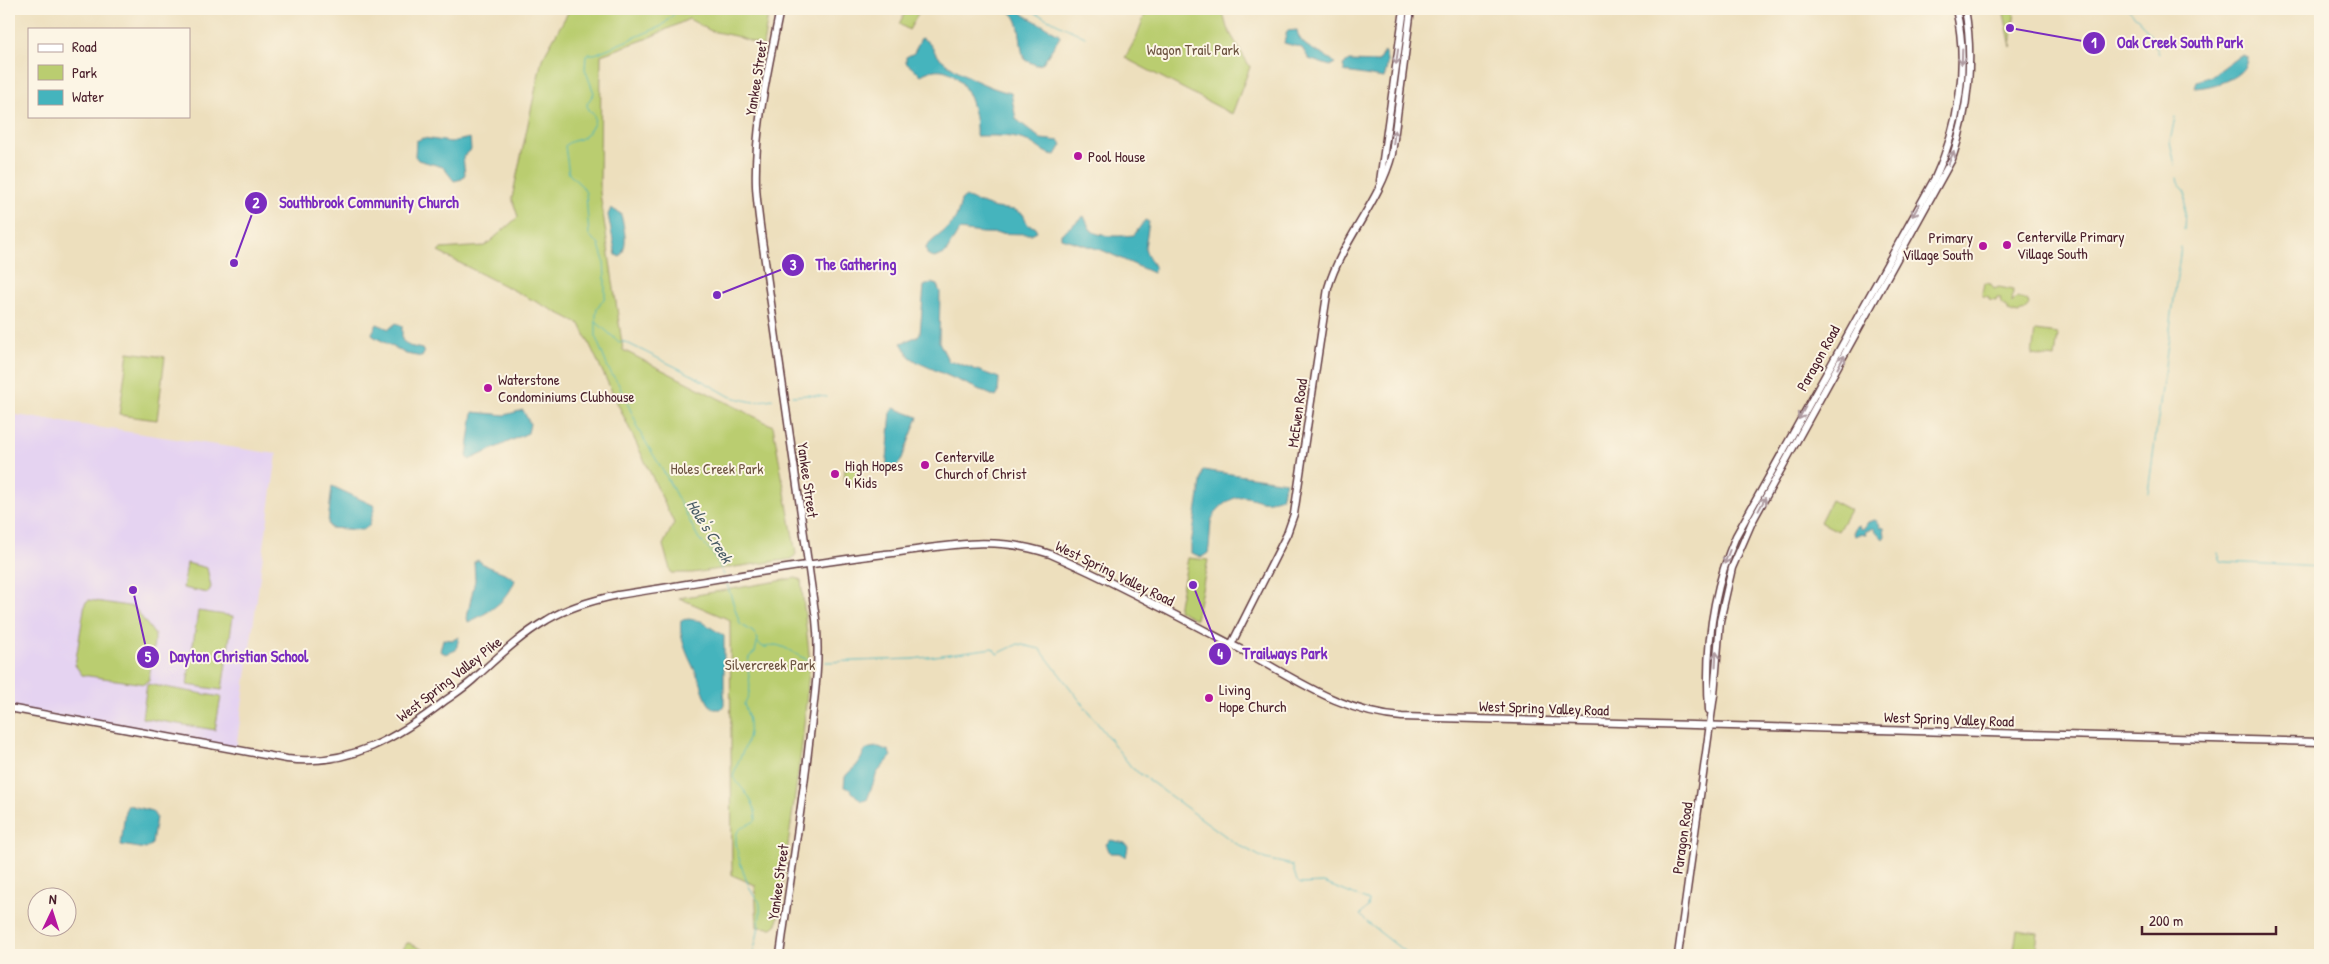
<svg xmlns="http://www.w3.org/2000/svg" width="2329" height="964" font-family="'Patrick Hand',sans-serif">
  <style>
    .built { fill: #e5d3f1 }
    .green { fill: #bacd70; stroke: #82764e }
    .water { fill: #44b4bd; stroke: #476a74 }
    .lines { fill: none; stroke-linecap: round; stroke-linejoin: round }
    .stream { stroke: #44b4bd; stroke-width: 1 }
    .secondary-casing { stroke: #623c41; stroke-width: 9 }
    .secondary { stroke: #fff; stroke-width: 6 }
    .oneway { stroke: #ae9aa0 }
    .poi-dot { fill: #b5179e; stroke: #fcf5e5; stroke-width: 2 }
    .labels { text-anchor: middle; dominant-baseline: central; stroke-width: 4; stroke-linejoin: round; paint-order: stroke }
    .park-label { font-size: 15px; fill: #6c5340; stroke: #fcf5e5 }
    .street-label { font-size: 15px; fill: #4a1f2b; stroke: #fcf5e5 }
    .poi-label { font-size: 15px; fill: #4a1f2b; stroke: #fcf5e5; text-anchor: start }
    .water-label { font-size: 16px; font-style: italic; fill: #485b65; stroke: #fcf5e5 }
    .leader { fill: none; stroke: #7b2cbf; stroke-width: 2 }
    .callout-dot { fill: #7b2cbf; stroke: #fcf5e5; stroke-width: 2 }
    .mark-label { font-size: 15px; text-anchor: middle; font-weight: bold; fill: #fff }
    .callout-label { font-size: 16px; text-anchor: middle; font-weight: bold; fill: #7b2cbf; stroke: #fcf5e5; stroke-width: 4; stroke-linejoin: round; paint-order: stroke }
  </style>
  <rect width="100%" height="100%" fill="#fcf5e5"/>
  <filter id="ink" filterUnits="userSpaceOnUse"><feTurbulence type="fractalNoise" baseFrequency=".02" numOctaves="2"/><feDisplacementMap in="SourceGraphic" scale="10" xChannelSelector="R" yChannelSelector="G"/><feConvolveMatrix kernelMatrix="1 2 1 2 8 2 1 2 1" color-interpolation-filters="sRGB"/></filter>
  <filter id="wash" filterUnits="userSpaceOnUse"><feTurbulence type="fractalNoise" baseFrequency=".0096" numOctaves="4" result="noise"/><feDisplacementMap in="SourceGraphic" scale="20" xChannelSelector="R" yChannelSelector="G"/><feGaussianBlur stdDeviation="1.12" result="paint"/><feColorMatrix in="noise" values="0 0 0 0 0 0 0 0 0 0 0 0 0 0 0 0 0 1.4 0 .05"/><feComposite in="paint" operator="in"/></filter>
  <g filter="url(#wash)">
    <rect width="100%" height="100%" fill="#eddfbd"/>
    <path class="built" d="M9,414l268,40 -41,295 -227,-41z"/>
    <g class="green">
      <path d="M570,9h199l-6,37 -28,-10 -24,-5 -22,-12 -43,20 -45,16 -1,138 23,157 150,76 23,128 -4,5 -100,14h-21l-8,-28 11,-22 -94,-199 -142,-72 3,-3 44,-3 33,-29 -6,-19 30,-139z"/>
      <path d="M907,9h14l-12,21 -10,-6z"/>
      <path d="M1147,9h75l5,19 23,39 -18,47 -107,-56 11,-20z"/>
      <path d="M2003,9h12l-4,38z"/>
      <path d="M1984,283l7,1 3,5 5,-2 14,3 -1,13 5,-6 11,4 1,3 -4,6 -7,4 -10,-3v-3l-8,-6 1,-4h-4l-1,3 -7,-1v-3l-6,-1 -1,-3z"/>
      <path d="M2035,331l23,3 -3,24 -23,-3z"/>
      <path d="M128,352l37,5 -8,63 -38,-5z"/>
      <path d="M845,467h14l-1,17 -14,-1z"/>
      <path d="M1831,500l19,10 -12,21 -18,-9z"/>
      <path d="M1188,558l20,2 -12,59 -18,-9z"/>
      <path d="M187,563l20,5 4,19 -3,6 -25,-5z"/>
      <path d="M796,578l5,2 9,82 -8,83 -25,179 -5,4 -15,-1 -2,-42 -23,-10 -2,-255 -51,-22z"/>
      <path d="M89,600l45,7 21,28 -6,45 -5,4 -62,-9 -7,-10 10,-62z"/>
      <path d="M198,611l35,5 -11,74 -35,-5z"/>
      <path d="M147,684l74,13 -6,33 -73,-12z"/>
      <path d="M2017,930l21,3 -3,22h-22z"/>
      <path d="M407,943h2l25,12h-35z"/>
    </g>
    <g class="water">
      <path d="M1004,9h13l9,7 33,18 1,3 -18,27 -6,1 -11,-5c-8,-16 0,-45 -21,-51z"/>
      <path d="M1297,30c3,20 26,21 38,33l-5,3 -21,-7 -7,-11 -18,-5 3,-12z"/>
      <path d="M921,38c11,4 11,12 18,19 16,15 51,32 72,36l5,26 25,20 19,2 2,4 -6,10c-13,0 -20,-12 -32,-15 -15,-5 -32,-4 -48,-4 2,-30 -17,-83 -55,-61l-15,-12v-6l8,-4z"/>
      <path d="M1384,51c5,9 3,18 0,27l-39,-6 -2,-7 6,-4 29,1z"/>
      <path d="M2243,55l4,2c1,21 -35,30 -52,31l2,-7 14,-5 27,-20z"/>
      <path d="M423,138l28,4 19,-4 1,12 -8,7 2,17 -3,5 -8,2 -11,-14 -25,-7 -3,-4 1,-15z"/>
      <path d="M965,197l30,11 20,2 8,4 5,11 7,2 2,4 -6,3 -49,-1 -23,-3 -14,24 -11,4 -7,-4 -1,-7c16,-17 31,-19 35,-47z"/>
      <path d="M611,208l10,6c3,15 8,30 -1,43l-4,-2 -8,-40z"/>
      <path d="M1084,216c2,4 4,10 7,14 7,8 34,6 43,5l11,-15 4,2 -4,25 1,5 9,16 -2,5 -49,-22 -43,-13v-4z"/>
      <path d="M931,283l6,2 3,7 -1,50 10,20 3,-1 47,17 -1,16 -2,3 -77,-34 -9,-6 -9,-14 17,-7 2,-3 4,-47z"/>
      <path d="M396,323l6,3v14l7,6 13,3 2,4 -2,4 -16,-3 -33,-18 -1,-3 5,-9 12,5z"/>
      <path d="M894,408l24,9 -17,44 -5,6 -10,5 5,-61z"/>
      <path d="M523,410l7,14 -2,9 -59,27 -2,-4 6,-44 32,3z"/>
      <path d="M1203,470l83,12 -5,16c-18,6 -17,3 -34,-1 -14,-3 -32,11 -36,25 -1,7 -1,23 -3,31l-6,4 -11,-4v-9z"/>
      <path d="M332,486l43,20 -6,20 -7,4 -32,-2 -2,-5z"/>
      <path d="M1875,520l4,3 1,4 4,1 1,8 -2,3 -10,-11 -8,4 1,3 -7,-1 -4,2 -2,-3 3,-7 3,-1 1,4 4,-1 4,-6z"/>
      <path d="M478,560c11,10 27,10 37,20 -7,21 -28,34 -47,42l-1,-5 8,-37 -1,-18z"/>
      <path d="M689,619l12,2 23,15v69l-3,4h-7c-10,-7 -10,-20 -15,-30 -8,-17 -21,-39 -18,-59z"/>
      <path d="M459,637l-3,13 -10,4 -6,-3 3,-12 10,1z"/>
      <path d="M879,747l10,4 2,6 -14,16 -10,27 -6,1 -12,-12 -5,-2 1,-10c3,-5 7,-7 11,-11 11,-12 2,-18 23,-19z"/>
      <path d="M128,805l24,6 4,6 -4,27 -6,5 -25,-4 4,-34z"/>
      <path d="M1111,840l14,3 3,4 -2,10 -7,-4h-9l-4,-9z"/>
    </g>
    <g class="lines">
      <g class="stream">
        <path d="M679,9l-17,17 -67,28h-7l-2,2 -1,13 9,24 -7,11 1,6c12,6 5,17 -2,25 -6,7 -16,4 -21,11l4,28 13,12 4,7 3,42 10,10 5,16 1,17v19l-8,12 -1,6v23l13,32 9,13 18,39v4l29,48 34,65 13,13 12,23"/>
        <path d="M1027,9l58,28"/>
        <path d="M2128,9c14,13 25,26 31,45"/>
        <path d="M2175,117l-5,25 5,23"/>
        <path d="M2177,178l1,5 8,9 -2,37"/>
        <path d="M596,322l23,20h6l67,33 39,22 22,5 20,-3"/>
        <path d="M793,396l15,-1 19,2"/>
        <path d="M2148,493l33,-246"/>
        <path d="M2218,553l3,8 6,1 93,5"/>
        <path d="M726,581l14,43 13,8 5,7 -3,13 -6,5c-4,19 7,29 -5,47 14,34 -3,43 -11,73 11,15 23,23 23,43 -6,5 -16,6 -19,13 -5,12 10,52 17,63 1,0 5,5 5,5 4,8 -3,46 -7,54"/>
        <path d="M758,643l5,4c5,1 7,-2 12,-2 12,1 23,13 35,15"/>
        <path d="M826,662l87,-3 80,-11 4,6 21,-10 22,5 92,119 103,75 30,16 27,6 5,16 3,3 24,-1 45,18 -1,6 -8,8 8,8 41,32"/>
      </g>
    </g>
  </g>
  <g filter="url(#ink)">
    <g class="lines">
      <g class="secondary-casing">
        <g id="secondary">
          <path d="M1380,181l24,-172"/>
          <path d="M1231,645l56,-111 7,-20 34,-226c14,-48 52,-86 64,-134l19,-145"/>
          <path d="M9,708l278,51c62,8 112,-22 159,-59 10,-7 21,-14 30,-23 22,-20 45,-42 71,-57 21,-13 47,-20 71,-25 89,-14 178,-30 267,-41 59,-7 107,-20 165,0 64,28 127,62 190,95 53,28 101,64 162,68l918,25"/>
          <path d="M1709,710c-4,-60 3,-119 27,-174l199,-358c24,-51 34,-114 21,-169"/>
          <path d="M780,955c9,-68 20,-135 28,-203 5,-45 13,-88 8,-133l-53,-372c-3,-21 -6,-41 -7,-61 -2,-59 13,-120 24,-177"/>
          <path d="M1678,955l36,-260 6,-74 12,-53 20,-46 200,-363c16,-47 22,-101 13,-150"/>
        </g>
      </g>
      <use href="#secondary" class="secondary"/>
    </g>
    <defs><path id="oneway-shaft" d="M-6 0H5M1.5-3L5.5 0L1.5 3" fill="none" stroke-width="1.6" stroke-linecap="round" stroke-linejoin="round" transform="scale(1.25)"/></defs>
    <g class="oneway">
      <use href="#oneway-shaft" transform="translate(1397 57) rotate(98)"/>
      <use href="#oneway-shaft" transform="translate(1962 57) rotate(92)"/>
      <use href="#oneway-shaft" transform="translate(1394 137) rotate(-83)"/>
      <use href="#oneway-shaft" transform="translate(1951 158) rotate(-68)"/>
      <use href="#oneway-shaft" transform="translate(1916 210) rotate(120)"/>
      <use href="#oneway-shaft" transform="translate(1841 362) rotate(-61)"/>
      <use href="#oneway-shaft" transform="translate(1802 413) rotate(119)"/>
      <use href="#oneway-shaft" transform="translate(1762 504) rotate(-62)"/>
      <use href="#oneway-shaft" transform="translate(1727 557) rotate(111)"/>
      <use href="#oneway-shaft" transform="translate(1716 659) rotate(-87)"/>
    </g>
  </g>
  <g class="poi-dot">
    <circle cx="1078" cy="156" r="5"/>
    <circle cx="2007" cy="245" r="5"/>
    <circle cx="1983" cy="246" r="5"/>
    <circle cx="488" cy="388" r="5"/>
    <circle cx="925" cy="465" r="5"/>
    <circle cx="835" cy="474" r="5"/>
    <circle cx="1209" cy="698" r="5"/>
  </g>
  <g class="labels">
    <g class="park-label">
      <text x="1193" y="49">Wagon Trail Park</text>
      <text x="717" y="468">Holes Creek Park</text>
      <text x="770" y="664">Silvercreek Park</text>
    </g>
    <g class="street-label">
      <text transform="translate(756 78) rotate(-81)">Yankee Street</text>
      <text transform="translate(1818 358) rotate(-61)">Paragon Road</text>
      <text transform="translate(1297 413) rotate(-82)">McEwen Road</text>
      <text transform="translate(808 480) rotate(82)">Yankee Street</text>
      <text transform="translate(1115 573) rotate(26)">West Spring Valley Road</text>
      <text transform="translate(449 679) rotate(-38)">West Spring Valley Pike</text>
      <text transform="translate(1544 708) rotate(2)">West Spring Valley Road</text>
      <text transform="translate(1949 719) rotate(2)">West Spring Valley Road</text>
      <text transform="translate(1682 838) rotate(-82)">Paragon Road</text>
      <text transform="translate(778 882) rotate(-82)">Yankee Street</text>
    </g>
    <g class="poi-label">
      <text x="1088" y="156">Pool House</text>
      <text x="2017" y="236">Centerville Primary<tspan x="2017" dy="17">Village South</tspan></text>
      <text x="1973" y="237" text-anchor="end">Primary<tspan x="1973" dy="17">Village South</tspan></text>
      <text x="498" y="379">Waterstone<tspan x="498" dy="17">Condominiums Clubhouse</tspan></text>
      <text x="935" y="456">Centerville<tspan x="935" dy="17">Church of Christ</tspan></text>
      <text x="845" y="465">High Hopes<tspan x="845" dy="17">4 Kids</tspan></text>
      <text x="1219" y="689">Living<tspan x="1219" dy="17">Hope Church</tspan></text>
    </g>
    <g class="water-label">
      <text transform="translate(710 531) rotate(58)">Hole's Creek</text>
    </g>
  </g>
  <path class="leader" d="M2010 28L2094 43M234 263L256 203M717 295L793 265M1193 585L1220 654M133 590L148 657"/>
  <g class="callout-dot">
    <circle cx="2010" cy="28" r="5"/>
    <circle cx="234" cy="263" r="5"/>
    <circle cx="717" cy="295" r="5"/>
    <circle cx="1193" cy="585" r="5"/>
    <circle cx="133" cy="590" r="5"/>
    <circle cx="2094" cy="43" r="12"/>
    <circle cx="256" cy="203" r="12"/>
    <circle cx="793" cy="265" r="12"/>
    <circle cx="1220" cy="654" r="12"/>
    <circle cx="148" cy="657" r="12"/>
  </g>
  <g class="mark-label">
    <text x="2094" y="48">1</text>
    <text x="256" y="208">2</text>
    <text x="793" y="270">3</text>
    <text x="1220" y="659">4</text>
    <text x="148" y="662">5</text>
  </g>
  <g class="callout-label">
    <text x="2180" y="48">Oak Creek South Park</text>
    <text x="369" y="208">Southbrook Community Church</text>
    <text x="856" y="270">The Gathering</text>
    <text x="1285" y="659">Trailways Park</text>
    <text x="239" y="662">Dayton Christian School</text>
  </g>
  <rect width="2329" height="964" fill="none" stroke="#fcf5e5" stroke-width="30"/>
  <rect x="28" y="28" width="162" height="90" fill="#fcf5e5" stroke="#b59f9b"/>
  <rect x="38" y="44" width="25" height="8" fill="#ffffff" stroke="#b59f9b"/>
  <text x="72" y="52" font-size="15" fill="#4a1f2b">Road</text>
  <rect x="38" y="65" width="25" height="15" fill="#bacd70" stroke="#b59f9b"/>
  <text x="72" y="78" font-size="15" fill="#4a1f2b">Park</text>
  <rect x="38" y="90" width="25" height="15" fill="#44b4bd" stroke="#b59f9b"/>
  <text x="72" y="102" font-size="15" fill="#4a1f2b">Water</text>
  <g transform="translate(52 912) rotate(4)"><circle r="24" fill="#fcf5e5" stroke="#b59f9b"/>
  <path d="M0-4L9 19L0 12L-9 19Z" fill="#b5179e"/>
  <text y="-8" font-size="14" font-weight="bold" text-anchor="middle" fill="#4a1f2b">N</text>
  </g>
  <path d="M2142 926v8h134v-8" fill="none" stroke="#4a1f2b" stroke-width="2.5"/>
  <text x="2149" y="926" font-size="15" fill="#4a1f2b" stroke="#fcf5e5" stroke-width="4" paint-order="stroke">200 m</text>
</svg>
